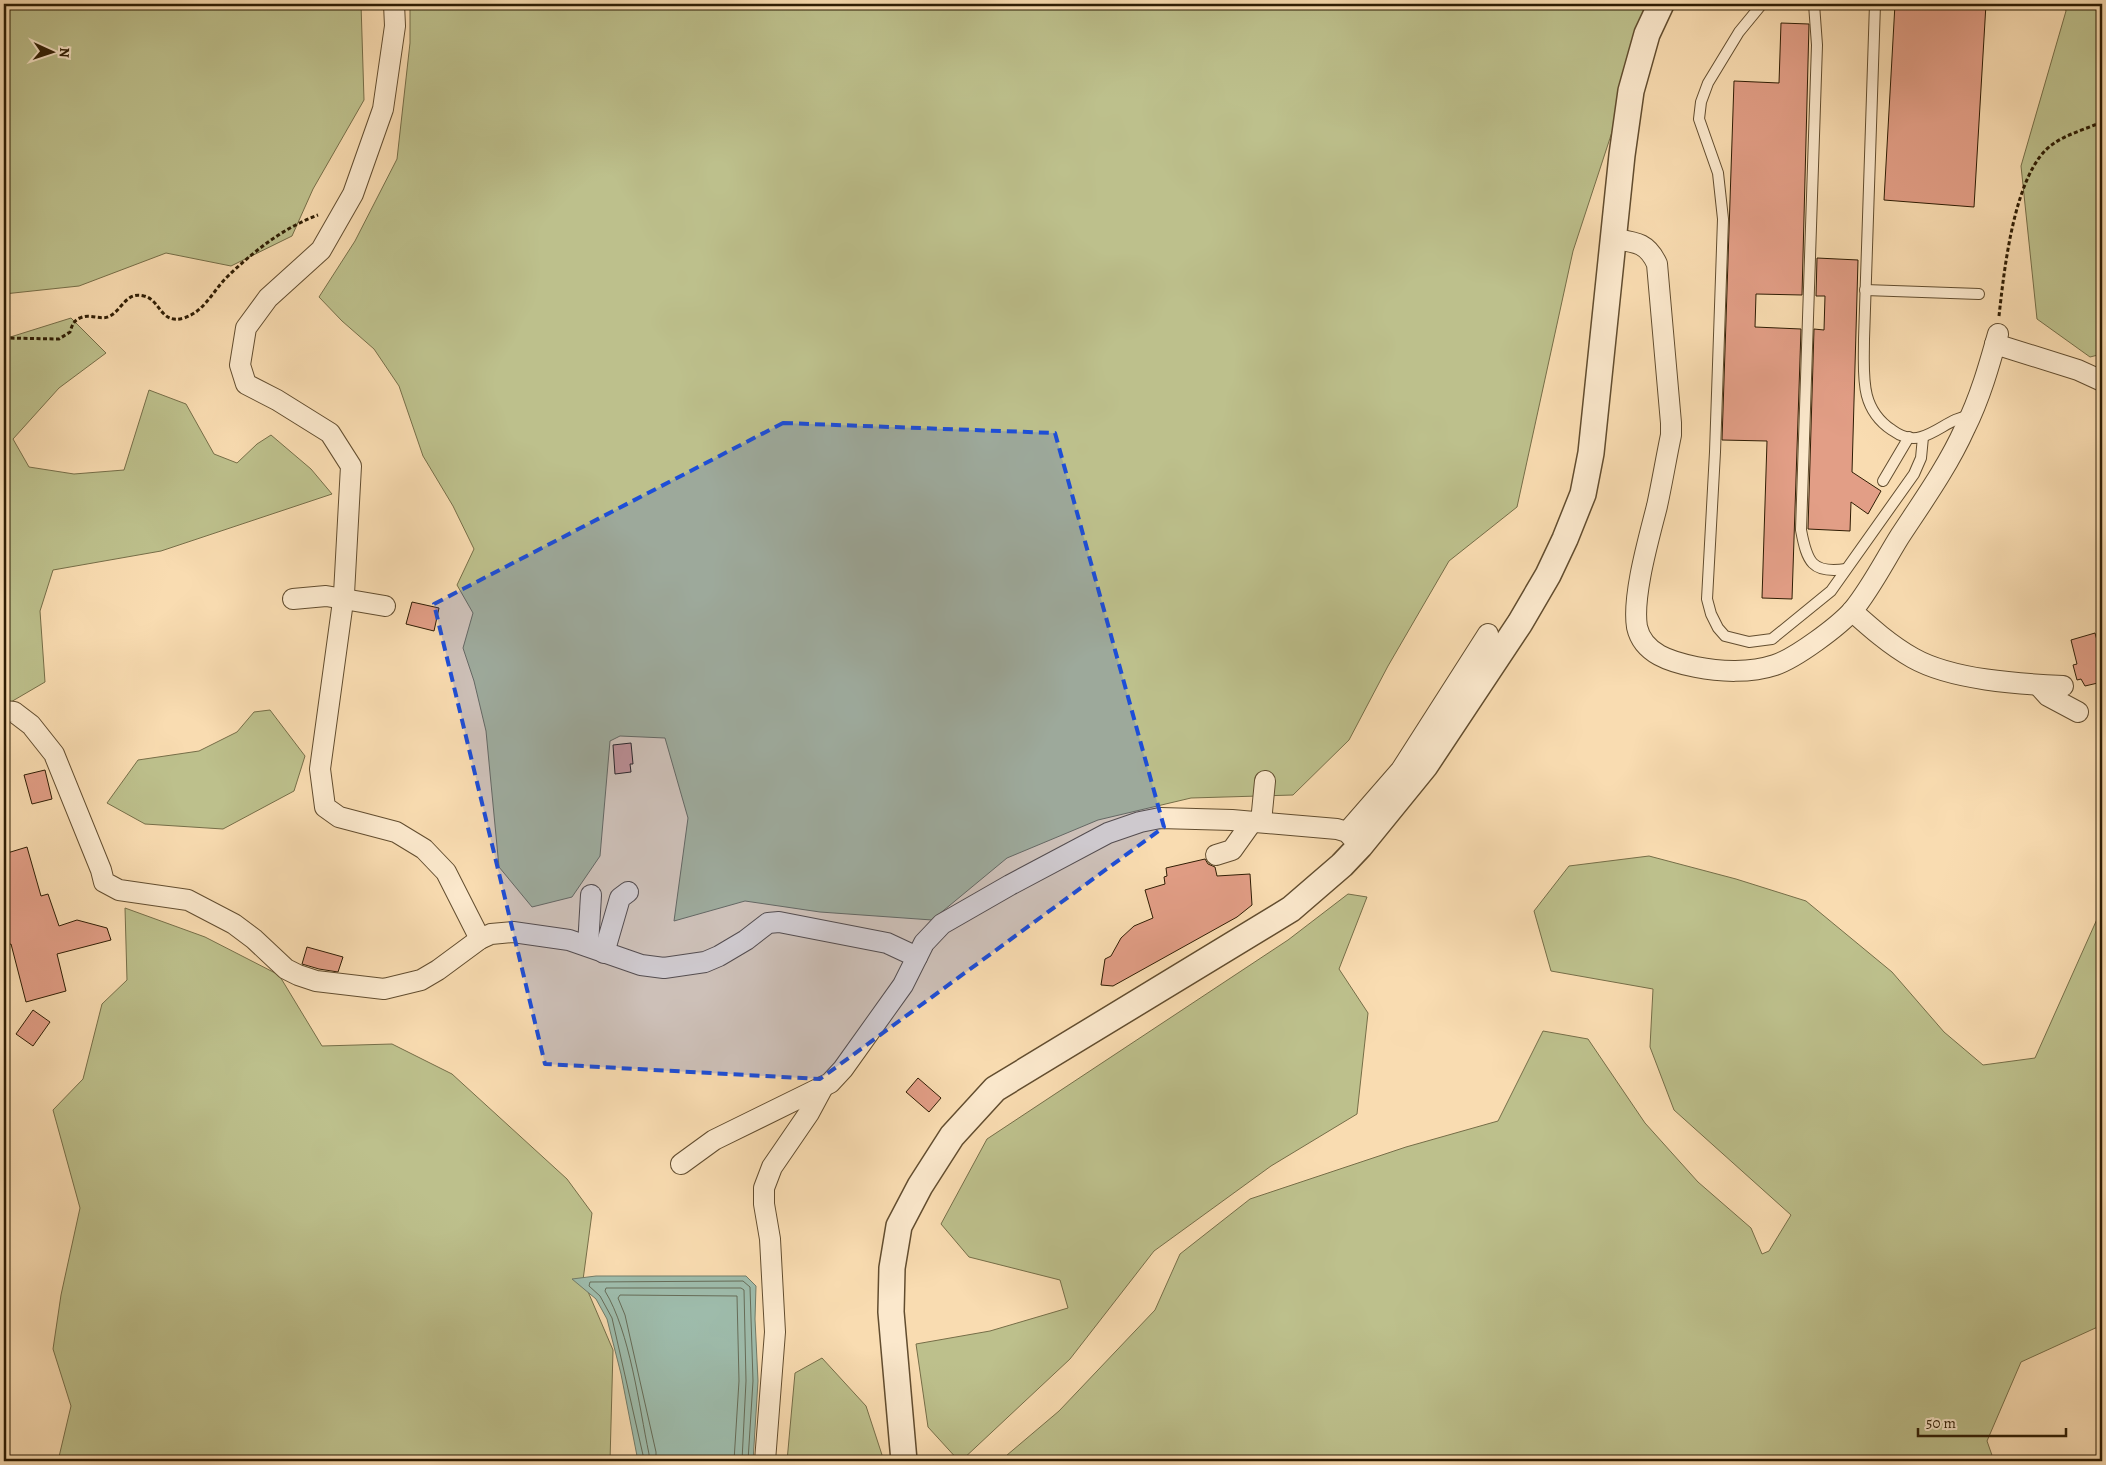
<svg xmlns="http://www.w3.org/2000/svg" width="2106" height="1465" font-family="Alegreya,serif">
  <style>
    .green { fill: #bdc08c; stroke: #766e48 }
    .water { fill: #9ebcac; stroke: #727c69 }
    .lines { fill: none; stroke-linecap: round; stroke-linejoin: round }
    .shore { stroke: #666c58; stroke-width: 1 }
    .building { fill: #e29e86; stroke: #2f1d04 }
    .service-casing { stroke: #624d2f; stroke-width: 12 }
    .minor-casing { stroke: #624d2f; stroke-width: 22 }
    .tertiary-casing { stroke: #624d2f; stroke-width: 28 }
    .path { stroke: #2f1d04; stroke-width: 3; stroke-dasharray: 4 2.5; stroke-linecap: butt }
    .service { stroke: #fbe8cc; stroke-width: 10 }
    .minor { stroke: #fbe8cc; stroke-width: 20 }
    .tertiary { stroke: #fbe8cc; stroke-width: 25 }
    .marked { fill: #1d4ed8; fill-opacity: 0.2; stroke: #1d4ed8; stroke-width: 4; stroke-dasharray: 10 6; stroke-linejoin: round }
  </style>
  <rect width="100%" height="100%" fill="#f9dcb1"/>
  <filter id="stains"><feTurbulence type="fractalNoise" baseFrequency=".004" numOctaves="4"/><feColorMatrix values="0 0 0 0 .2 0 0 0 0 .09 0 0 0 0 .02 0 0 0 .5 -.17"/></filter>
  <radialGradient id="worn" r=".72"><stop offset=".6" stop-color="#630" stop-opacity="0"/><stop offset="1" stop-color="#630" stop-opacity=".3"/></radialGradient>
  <g class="green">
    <path d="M4,4h357l3,96 -51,89 -21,47 -61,30 -65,-13 -87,33 -75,8z"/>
    <path d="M410,4h1244l-81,247 -56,256 -68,54 -61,105 -39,74 -56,55 -102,3 -93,22 -91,38 -75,62 -112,-8 -75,-11 -71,20 14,-103 -23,-80 -45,-2 -10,5 -10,115 -28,41 -40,10 -33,-40 -13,-136 -12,-50 -11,-33 10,-35 -16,-28 17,-36 -21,-43 -30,-50 -24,-70 -25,-37 -32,-28 -23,-24 36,-56 42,-82 13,-116z"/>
    <path d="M2064,4h38v350l-12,3 -53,-38 -16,-153 45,-155z"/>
    <path d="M71,318l35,35 -47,35 -46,51 16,28 45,7 50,-4 25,-80 37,14 28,50 23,9 20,-19 14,-9 40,34 21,25 -171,57 -108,19 -13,41 5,71 -41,24v-367z"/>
    <path d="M270,710l35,46 -11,35 -71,38 -78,-5 -38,-21 31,-43 61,-9 38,-19 17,-20z"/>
    <path d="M1649,856l87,23 70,22 86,71 52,60 39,33 52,-7 67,-150v417l-81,37 -34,79 7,20h-994l59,-50 96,-101 25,-56 70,-55 156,-52 92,-26 45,-90 45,8 57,84 53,59 53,46 11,26 7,-3 22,-36 -117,-105 -24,-63 3,-58 -102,-18 -17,-60 35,-45z"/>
    <path d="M1348,894l19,3 -28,72 29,44 -11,101 -86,52 -117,85 -84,108 -109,102h-2l-31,-34 -12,-83 74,-13 78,-23 -8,-28 -91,-23 -28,-33 46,-85 301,-199z"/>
    <path d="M125,908l80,29 74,38 43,71 70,-2 60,30 115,105 25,34 -9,67 30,70 -3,111h-552l13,-55 -18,-57 8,-54 19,-87 -27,-98 30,-31 19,-75 25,-24z"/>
    <path d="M822,1358l44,48 18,55h-97l8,-88z"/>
  </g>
  <path class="water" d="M596,1276h150l10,10 -1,33 3,62 -5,80h-115l-17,-87 -14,-55 -11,-20 -24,-20z"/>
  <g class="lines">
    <g class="shore">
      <path d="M643,1461v-6l-31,-137 -12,-22 -11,-10 1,-4 153,-1 7,6 3,94 -5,80"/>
      <path d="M649,1461v-7c-10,-48 -19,-122 -44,-163l1,-3h135l3,2 2,91 -4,80"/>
      <path d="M656,1461v-9l-31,-137 -7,-17 2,-3 117,1 2,85 -5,80"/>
    </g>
  </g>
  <g class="building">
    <path d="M1895,4h91l-12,203 -90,-7z"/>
    <path d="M1781,23l28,1 -7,271 -46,-1 -1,33 46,2 -9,270 -30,-1 5,-157 -45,-1 12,-359 45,2z"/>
    <path d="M1817,258l41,2 -6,212 29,19 -13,23 -17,-12 -1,29 -42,-2 6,-200 10,1 1,-34h-9z"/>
    <path d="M412,602l27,6 -5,23 -28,-7z"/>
    <path d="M2095,633l3,11 4,-1v39l-17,4 -4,-7 -4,1 -4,-15 4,-1 -6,-24z"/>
    <path d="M631,743l2,21h-3l1,8 -16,2 -2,-29z"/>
    <path d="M45,770l7,29 -20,5 -8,-29z"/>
    <path d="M27,847l14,49 7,-2 11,32 18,-6 30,8 4,12 -54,14 9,37 -40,11 -15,-58 -7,2v-92z"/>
    <path d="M1205,859l3,5 7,3 2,9 33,-2 2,31 -15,12 -124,69 -12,-1 4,-26 6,-3 10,-18 13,-12 19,-8 -8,-28 20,-6 -1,-7 3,-1 -1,-8z"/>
    <path d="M307,947l36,10 -5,15 -19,-3 -17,-5z"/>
    <path d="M33,1010l17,12 -17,24 -17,-12z"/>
    <path d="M918,1078l23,20 -12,14 -23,-20z"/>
  </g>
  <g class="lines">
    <g class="service-casing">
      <g id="service">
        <path d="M1762,4l-23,28 -31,51 -7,19 -2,17 19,54 5,46 -8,233 -8,147 4,15 7,14 7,8 24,6 23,-3 59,-48 83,-117 7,-16 2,-21"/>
        <path d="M1814,4l3,41 -16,485c6,32 11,44 45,39"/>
        <path d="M1875,4l-11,335c0,36 -5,69 28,91 8,6 19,10 29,7 18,-5 31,-20 49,-21"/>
        <path d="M1865,290l114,4"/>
        <path d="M1883,481l26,-44"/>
      </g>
    </g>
    <g class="minor-casing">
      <g id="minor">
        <path d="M394,4l1,22 -12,83 -30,85 -32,56 -53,48 -22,30 -6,37 6,19 31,16 53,33 21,33 -7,128 -24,175 5,38 14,10 57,15 28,17 22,23 34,67"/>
        <path d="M1613,239c22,3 34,3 44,25l14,159v12c-5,24 -9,48 -14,71 -8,32 -25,90 -20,121 6,27 34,35 59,40 24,5 55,6 79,-2 21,-7 64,-39 78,-55 18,-22 32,-50 47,-74 23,-35 48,-70 65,-108 15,-30 24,-62 33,-94"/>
        <path d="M1995,344l83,26 24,11"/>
        <path d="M293,599l33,-3 59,10"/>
        <path d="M1852,611c19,17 38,34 61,47 39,22 106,26 150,28"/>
        <path d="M2038,685l10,11 30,16"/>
        <path d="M4,711l10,1 17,13 23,29 47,116 3,12 15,8 69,10 46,24 20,15 32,30 12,6 18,6 68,8 37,-9 17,-10 42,-31 11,-5 22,-2 56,8 72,25 23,3 41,-6 14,-6 27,-16 22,-17 11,-1 108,21 30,14"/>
        <path d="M1261,822l4,-41"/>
        <path d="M1347,832l54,-62 87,-136"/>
        <path d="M1216,855l16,-5 20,-28"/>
        <path d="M588,946l3,-51"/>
        <path d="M604,953l16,-55 8,-6"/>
        <path d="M681,1164l33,-24 116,-57 13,-14 60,-84 21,-42 18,-19 68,-39 98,-52 32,-11 20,-4 72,2 105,9 10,3 13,14"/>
        <path d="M765,1461l10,-129 -5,-93 -6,-35v-16l8,-21 37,-54 14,-26"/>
      </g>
    </g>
    <g class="tertiary-casing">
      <path id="tertiary" d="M904,1461l-13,-149 1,-44 7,-42 21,-40 32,-50 43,-47 296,-180 51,-44 18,-19 65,-80 95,-143 28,-48 17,-36 18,-45 8,-41 31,-298 9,-64 16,-57 14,-30"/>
    </g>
    <g class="path">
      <path d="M1999,316c5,-44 15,-146 54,-172 14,-10 33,-15 49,-22"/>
      <path d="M4,338l55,1 11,-7c2,-6 3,-11 10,-14 10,-5 21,3 30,-2 12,-6 16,-25 34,-20 17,4 16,29 40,22 21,-7 28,-26 43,-41 27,-26 56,-49 91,-62"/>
    </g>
    <use href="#service" class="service"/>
    <use href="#minor" class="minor"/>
    <use href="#tertiary" class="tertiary"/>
  </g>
  <path class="marked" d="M783,423l272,10 109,394 -344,252 -275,-15 -111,-460z"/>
  <rect width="2106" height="1465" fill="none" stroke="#f9dcb1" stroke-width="20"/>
  <rect x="5" y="5" width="2096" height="1455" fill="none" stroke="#2f1d04" stroke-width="2.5"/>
  <rect x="10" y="10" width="2086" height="1445" fill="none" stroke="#2f1d04"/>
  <g transform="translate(52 52) rotate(93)" stroke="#fbe8cc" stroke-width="4" paint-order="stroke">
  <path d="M0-4L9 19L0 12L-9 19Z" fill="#2f1d04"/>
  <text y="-8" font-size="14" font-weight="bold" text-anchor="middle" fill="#2f1d04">N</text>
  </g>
  <path d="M1918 1428v8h148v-8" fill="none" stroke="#2f1d04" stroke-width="2.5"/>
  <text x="1926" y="1428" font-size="15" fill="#2f1d04" stroke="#fbe8cc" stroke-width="4" paint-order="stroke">50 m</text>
  <rect width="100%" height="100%" filter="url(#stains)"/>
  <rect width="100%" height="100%" fill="url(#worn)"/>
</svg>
